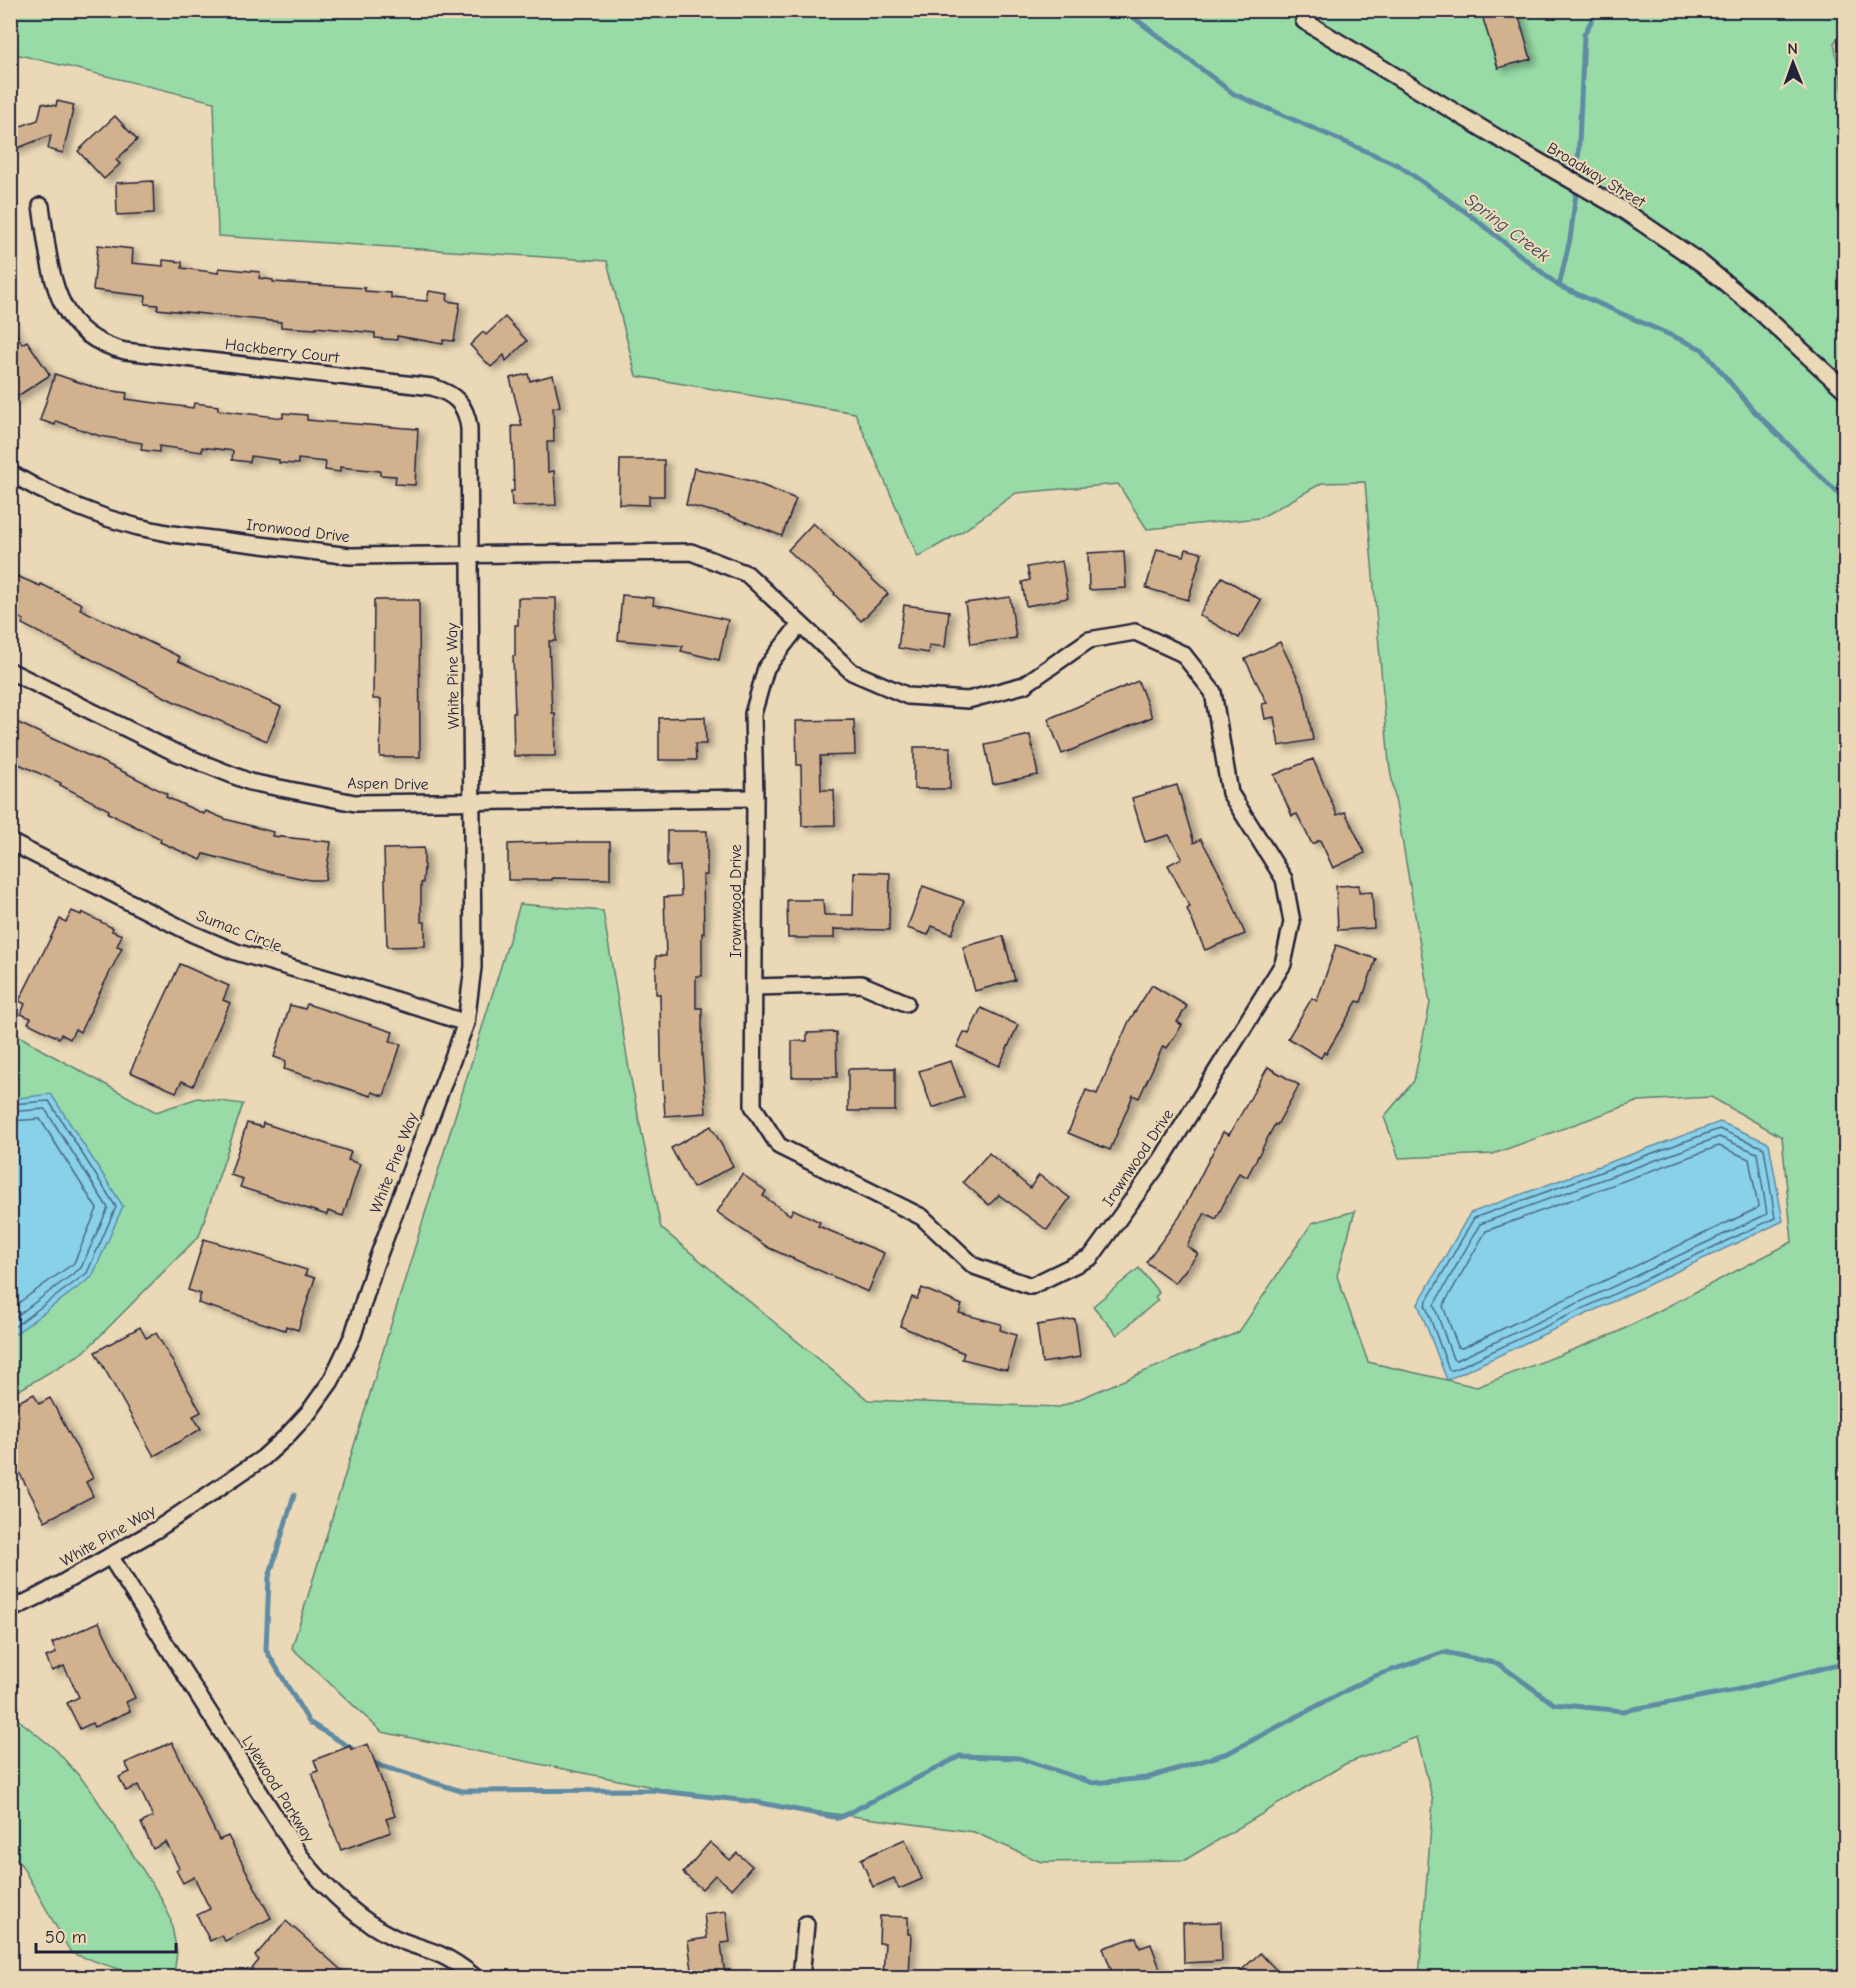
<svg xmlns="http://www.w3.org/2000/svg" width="1856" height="1988" font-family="'Comic Neue',sans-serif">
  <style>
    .green { fill: #98dba7; stroke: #5d7e71; stroke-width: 1.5 }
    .water { fill: #88d1e9; stroke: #5f8ba3; stroke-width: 1.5 }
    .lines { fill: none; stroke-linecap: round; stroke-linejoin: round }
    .shore { stroke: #4b6881; stroke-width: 1.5 }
    .stream { stroke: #5f8ba3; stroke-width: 5 }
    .building { fill: #d2b18f; stroke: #22223b; stroke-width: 1.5; filter: url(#shadow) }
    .minor-casing { stroke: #22223b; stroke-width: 20 }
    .minor { stroke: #ebd8b6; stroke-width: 15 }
    .labels { text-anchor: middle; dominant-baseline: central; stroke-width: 4.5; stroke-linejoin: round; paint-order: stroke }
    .street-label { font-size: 16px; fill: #22223b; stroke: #ebd8b6 }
    .water-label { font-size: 18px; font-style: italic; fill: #36455e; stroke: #ebd8b6 }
  </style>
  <defs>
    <filter id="shadow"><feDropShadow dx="6" dy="4" stdDeviation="3" flood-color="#0004"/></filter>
  </defs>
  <rect width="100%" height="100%" fill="#ebd8b6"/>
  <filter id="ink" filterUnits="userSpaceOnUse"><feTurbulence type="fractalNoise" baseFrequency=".0167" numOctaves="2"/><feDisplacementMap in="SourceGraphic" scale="12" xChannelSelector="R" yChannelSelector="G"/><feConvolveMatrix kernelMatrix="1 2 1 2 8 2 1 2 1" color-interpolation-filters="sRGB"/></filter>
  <g filter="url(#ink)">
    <g class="green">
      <path d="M11,10l1834,1v17l-11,15 12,64 -1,1870h-426l14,-176 -16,-64 -72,27 -160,96 -144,2 -67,-30 -277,-36 -315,-64 -90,-84 228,-744 83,7 27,164 31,153 207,172 192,7 179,-75 73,-109 43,-12 -18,65 31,86 109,25 139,-54 176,-91 -10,-105 -71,-40 -72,4 -146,53 -94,4 -15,-41 30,-36 16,-78 -41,-240 -24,-281 -43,1 -62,35 -113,11 -29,-45 -102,9 -53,38 -45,26 -63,-144 -219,-37 -29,-115 -389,-25 -4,-134 -203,-49z"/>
      <path d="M10,1030l32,20 114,62 42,-14 45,6 -44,132 -115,116 -73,43z"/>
      <path d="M1139,1268l20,25 -4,4 3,3 -41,35 -24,-29z"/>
      <path d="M10,1713l46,37 32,36 72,110 10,21 7,35 -3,23c-18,10 -82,-15 -103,-22l-49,-87 -11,-14z"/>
    </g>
    <g class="water">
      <path d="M51,1094l72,112 -31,71 -81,60v-238z"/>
      <path d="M1720,1122l49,21 14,78 -336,159 -29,-76 52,-91z"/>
    </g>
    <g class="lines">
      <g class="shore">
        <path d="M10,1104l39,-3 67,106 -29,66 -77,57"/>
        <path d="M10,1112l35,-3 63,99 -27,60 -71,53"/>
        <path d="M10,1121l30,-2 57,90 -23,54 -64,46"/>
        <path d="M1719,1129l45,19 11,70 -322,152h-4l-24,-66 49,-86z"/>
        <path d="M1719,1137l38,16 10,61 -310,146 -4,-1 -19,-54 46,-81z"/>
        <path d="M1719,1146l30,13 9,47 -2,3 -294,139 -4,-1 -15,-41 43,-75z"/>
      </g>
      <g class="stream">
        <path d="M1124,10l110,84 164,71 72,50 89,71 143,63 52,62 92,90"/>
        <path d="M1559,286l11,-47 7,-53 7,-151 13,-25"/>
        <path d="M294,1495l-25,82 -3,73 43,72 50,31"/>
        <path d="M369,1759l9,6 83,26 191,-1 104,12 83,16 121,-62 59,2 74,25 54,-5 81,-25 144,-76 72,-25 55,12 55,40 69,7 113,-21 99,-25 11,-1"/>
      </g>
    </g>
    <g class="building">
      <path d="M1499,10h18l14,49 -33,9 -16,-53z"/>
      <path d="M57,101l17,4 -11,48 -15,-4 3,-14 -41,16v-21l28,-10 4,-17 14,3z"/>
      <path d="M115,116l22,24 -21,20 4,4 -16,15 -26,-28z"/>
      <path d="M153,181l1,32 -37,2 -1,-32z"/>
      <path d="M98,245l35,4 -1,14 31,3v-6l19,2v6l36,5 1,-5 41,4 -1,6 14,2v2l92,6v3l26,2v5l36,3 2,-10 19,3 -1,7 13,2 -6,38 -11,-1v4l-46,-8v4l-22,-2v-5l-59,-6v2l-35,-2v-5l-124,-13 1,-4 -13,-1 1,-8 -53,-6z"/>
      <path d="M505,317l22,24 -21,20 -2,-6 -13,12 -21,-22 13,-13 3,3z"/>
      <path d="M10,321l12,23 5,-3 23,34 -40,26z"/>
      <path d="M55,374l44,15 28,4 -1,6 67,9 1,-5 24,3v4l65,8v-5l24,2v5l11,1 100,8 -3,56 -20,-1 1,-8 -16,-1v-4l-40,-4v5l-15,-2 1,-8 -28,-3v5l-19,-1v-3l-28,-4 -1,6 -18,-2 1,-9 -31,-4v5l-43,-6v6l-18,-2 1,-7 -42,-7 -44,-15 -1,4 -15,-5z"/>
      <path d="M528,374l2,7 23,-6 7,31 -7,2 1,34h-7l1,30 6,-1 2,34 -44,1 -1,-15h3l-2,-65h10l-12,-48z"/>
      <path d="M620,460h44v36h-15v9l-30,-1z"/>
      <path d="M694,468l57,13 45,18 -14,37 -54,-21 -42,-10z"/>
      <path d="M813,523l75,71 -27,27 -27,-27 1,-1 -47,-43z"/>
      <path d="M1157,549l27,7 2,-7 16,4 -14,47 -42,-12z"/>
      <path d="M1124,551l2,37 -37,2 -1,-37z"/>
      <path d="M1062,561l6,37 -42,8 -4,-24 8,-2 -3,-13z"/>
      <path d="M10,573l30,13 1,-2 41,20 -2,5 90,43 10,5 -2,4 103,46 -14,34 -94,-40 -151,-77 2,-4 -14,-7z"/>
      <path d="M1222,577l39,23 -22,38 -40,-23z"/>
      <path d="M622,595l32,3 -1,7 17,2 58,13 -9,40 -38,-9 2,-5 -65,-6z"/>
      <path d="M1010,597l6,41 -45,6 -6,-41z"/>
      <path d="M518,598h38v43h-7l3,72h3v43h-41l-1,-43h2l-2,-57h2v-31h3z"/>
      <path d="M374,600h45l1,157h-40l1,-58h-8z"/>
      <path d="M904,605l45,6 -4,36 -16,-2 -1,8 -30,-5z"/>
      <path d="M1280,642l24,50 9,48 -34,6 -5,-29 -9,2 -3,-15 5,-1 -22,-44z"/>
      <path d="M1138,681l14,36 -90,37 -14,-35z"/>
      <path d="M705,717l1,27h-11l1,16h-37v-42z"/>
      <path d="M10,719l118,55 39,20 -1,3 38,17 2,-3 19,8 48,13 -1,4 59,6 -6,38h-15l-43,-9 -63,-17 -3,6 -41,-18 1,-3 -53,-26 1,-3 -49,-25 1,-2 -51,-23z"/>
      <path d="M854,720l1,35 -35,1 1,34h13l1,35 -33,1 -1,-61h-4l-1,-44z"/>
      <path d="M1030,735l8,40 -45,9 -8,-39z"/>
      <rect x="914" y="747" width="36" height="42"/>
      <path d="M1313,759l24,56 8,-3 20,41 -32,15 -13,-28 -8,4 -15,-30 -5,2 -18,-41z"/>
      <path d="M1177,785l17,58 7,-4 21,39 23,56 -40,16 -18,-41 3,-2 -22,-42 14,-7 -13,-23 -24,7 -13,-44z"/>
      <path d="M667,831h40v44h-4l1,58h-2v43h-6v32h6v46l4,59 -41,3 -4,-61 -1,-61h-4v-38h10l-2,-59 17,-1 -1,-30 -13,1z"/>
      <path d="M564,842h46v37l-58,-1v2h-44v-36z"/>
      <path d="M424,848v19l-1,16h-2v39h4v24l-38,1 -3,-98z"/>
      <path d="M854,872l36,1 -1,57 -55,-1v9h-46l-1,-38h36l1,15h29z"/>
      <path d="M1359,885v8l13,-1 2,36 -36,2 -2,-44z"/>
      <path d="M923,886l41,15 -12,33 -20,-8 -4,9 -21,-7z"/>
      <path d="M72,911l9,4 1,-3 31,16 -1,3 10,4 -5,11 5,2 -42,84 -5,-3 -5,10 -9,-5 -2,4 -31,-15 3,-5 -10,-4 4,-10 -6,-3 41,-82 6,3z"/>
      <path d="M1003,936l12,44 -40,11 -12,-44z"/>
      <path d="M1336,945l40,14 -15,43 -4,-1 -31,53 -2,-2 -3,6 -33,-20 24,-40 5,3z"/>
      <path d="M180,964l49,22 -6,14 7,3 -37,83 -11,-5 -6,11 -46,-20z"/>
      <path d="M1152,985l35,21 -10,16 5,3 -15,23 -4,-2 -24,52 -6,-3 -23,55 -42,-17 18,-43 11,4 32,-73z"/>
      <path d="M307,1004l86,28 -3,9 11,3 -17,52 -12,-4 -1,4 -87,-27 2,-8 -12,-4 16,-52 15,4z"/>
      <path d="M981,1008l37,17 -19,41 -42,-19 7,-15 5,2z"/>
      <path d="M836,1032l1,45h-45v-36h15v-8z"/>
      <path d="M951,1061l13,36 -32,11 -13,-37z"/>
      <path d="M1268,1067l31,18 -22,40 -2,-1 -28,53 -8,-4 -23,46 -11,-6 -18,33 11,8 -23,29 -29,-21 34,-46 43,-84 6,3z"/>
      <path d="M895,1068v43h-47v-42z"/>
      <path d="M247,1123l15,4 1,-4 88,29 -3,8 12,4 -17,52 -15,-5 -1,4 -87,-28 3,-8 -13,-4z"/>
      <path d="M711,1126l22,40 -40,22 -22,-40z"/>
      <path d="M989,1153l41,35 9,-13 31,23 -23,32 -48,-35 -10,10 -26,-23z"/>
      <path d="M742,1174l24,17 -3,5 27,19 3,-6 27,13 -2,4 66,27 -16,39 -99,-44 -52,-36z"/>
      <path d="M204,1239l103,31 -2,5 10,3 -17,52 -12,-4 -1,4 -87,-27 3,-9 -13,-4z"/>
      <path d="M922,1288l40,17 -3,8 42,11 -1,6 16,5 -9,35 -45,-11 2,-6 -64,-27 12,-29 5,2z"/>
      <path d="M1075,1319l5,38 -38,6 -5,-38z"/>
      <path d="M140,1327l6,11 10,-5 45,79 -8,4 8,13 -47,27 -59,-104z"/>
      <path d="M34,1394l5,10 11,-6 43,80 -7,4 7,14 -48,25 -35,-66v-49z"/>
      <path d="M99,1622l36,76 -9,4 4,9 -36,16 -2,-4 -12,6 -13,-26 12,-6 -15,-31 -12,5 -6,-14 10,-4 -4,-10z"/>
      <path d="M172,1742l47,98 9,-4 43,82 -46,23 -3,-6 -12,6 -13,-26 13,-6 -16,-32 -11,6 -7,-13 3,-2 -13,-26 -13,7 -12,-26 12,-6 -15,-32 -12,6 -7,-14 11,-5 -5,-9z"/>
      <path d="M368,1744l27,72 -9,3 5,13 -50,18 -29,-77 6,-2 -4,-11 36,-14 1,4z"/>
      <path d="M905,1839l17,40 -23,10 -5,-11 -21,9 -12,-28z"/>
      <path d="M710,1842l20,18 7,-7 15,13 -20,23 -17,-14 -13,14 -19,-16z"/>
      <path d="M726,1911l4,31 -9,1 4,34h-32l-5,-36 19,-3 -3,-24z"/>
      <path d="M880,1916l28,1v17h3l-2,43h-26l2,-34h-6z"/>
      <path d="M286,1921l63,56h-88l-10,-7 8,-10 -4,-4z"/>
      <path d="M1221,1922l1,39 -38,2 -1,-40z"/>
      <path d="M1136,1937l4,11 11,-4 9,25 -26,8h-20l-11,-29z"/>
      <path d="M1260,1953l23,24h-49z"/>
    </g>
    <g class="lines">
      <g class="minor-casing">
        <g id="minor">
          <path d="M1304,21l194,117 122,70 81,55 57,47 88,81"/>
          <path d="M10,473l29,16 34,16 34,13 31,9 34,7 178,22 341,-4 56,22 105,98 56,24 60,4 56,-15 65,-45 46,-8 48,22 30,38 17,101 54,86 8,43 -9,42 -121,195 -71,98 -60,29 -57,-20 -52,-49 -143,-71 -26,-40 2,-308 -2,-84 13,-46 34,-44"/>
          <path d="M10,671l162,80 78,31 105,21 400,-5"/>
          <path d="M10,842l183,92 43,18 107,31 123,40"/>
          <path d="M754,987l107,-3 45,19"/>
          <path d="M110,1556l190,300c26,33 56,63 93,81 16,8 33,11 48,18 13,6 24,14 35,23"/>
          <path d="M10,1610l31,-15 115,-65 107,-72 23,-21 23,-25 22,-31 22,-46 22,-70 91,-242 7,-56 -4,-539c-3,-24 -14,-34 -37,-41l-307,-36c-74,-17 -74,-82 -84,-145"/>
          <path d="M801,1978l5,-54"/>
        </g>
      </g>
      <use href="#minor" class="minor"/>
    </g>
  </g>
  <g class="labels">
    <g class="street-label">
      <text transform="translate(1596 175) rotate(31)">Broadway Street</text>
      <text transform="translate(282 351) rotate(7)">Hackberry Court</text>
      <text transform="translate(298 531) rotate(7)">Ironwood Drive</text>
      <text transform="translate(453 676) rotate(-91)">White Pine Way</text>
      <text transform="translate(388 784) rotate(1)">Aspen Drive</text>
      <text transform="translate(736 901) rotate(-90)">Irownwood Drive</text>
      <text transform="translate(239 931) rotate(21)">Sumac Circle</text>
      <text transform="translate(1138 1158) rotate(-56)">Irownwood Drive</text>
      <text transform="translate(394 1163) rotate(-69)">White Pine Way</text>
      <text transform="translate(108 1536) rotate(-30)">White Pine Way</text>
      <text transform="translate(278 1789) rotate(58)">Lylewood Parkway</text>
    </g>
    <g class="water-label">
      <text transform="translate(1507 228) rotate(37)">Spring Creek</text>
    </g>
  </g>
  <rect width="1856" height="1988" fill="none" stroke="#ebd8b6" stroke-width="36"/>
  <rect x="18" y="18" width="1820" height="1952" fill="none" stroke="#22223b" stroke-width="2" filter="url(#ink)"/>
  <g transform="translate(1793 63) rotate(359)" stroke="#ebd8b6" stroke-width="4.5" paint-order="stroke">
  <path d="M0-4.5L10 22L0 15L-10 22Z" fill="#22223b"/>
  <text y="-9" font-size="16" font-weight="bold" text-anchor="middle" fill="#22223b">N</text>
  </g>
  <path d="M36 1943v9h140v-9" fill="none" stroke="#22223b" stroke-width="3"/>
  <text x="45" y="1943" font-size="18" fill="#22223b" stroke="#ebd8b6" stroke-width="4.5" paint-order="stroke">50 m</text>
</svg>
